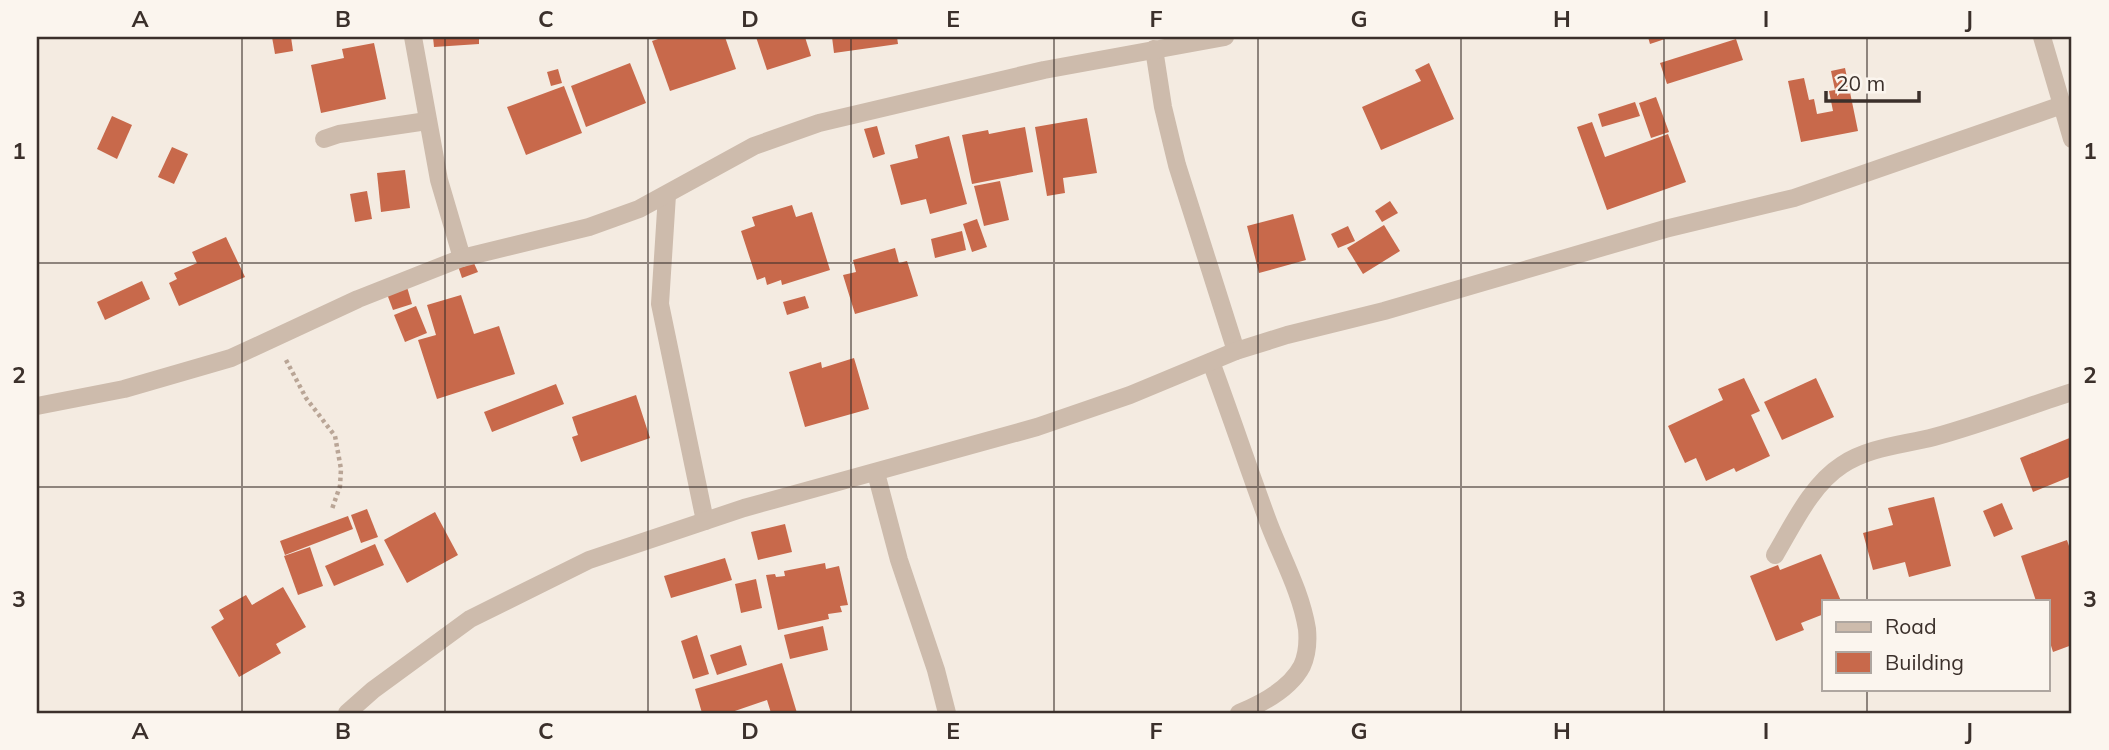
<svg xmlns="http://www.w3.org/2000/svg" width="2109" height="750" font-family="Mulish,sans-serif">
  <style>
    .building { fill: #c8694b }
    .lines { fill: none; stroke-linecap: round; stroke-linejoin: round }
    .path { stroke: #b9a596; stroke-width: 4.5; stroke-dasharray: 3.5 3.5; stroke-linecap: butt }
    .minor { stroke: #cdbbac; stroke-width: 18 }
    .grid { fill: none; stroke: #3b302b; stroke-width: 2; stroke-opacity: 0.55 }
    .neatline { fill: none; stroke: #3b302b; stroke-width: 2.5 }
    .grid-label { font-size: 23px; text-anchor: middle; font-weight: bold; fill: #3b302b }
  </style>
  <rect width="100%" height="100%" fill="#f4ebe1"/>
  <g class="building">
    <path d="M272,37h19l2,14 -18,3z"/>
    <path d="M433,37h46v7l-45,3z"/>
    <path d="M664,37h61l11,32 -66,22 -18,-50z"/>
    <path d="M756,37h49l6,19 -44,14z"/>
    <path d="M832,37h65l1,7 -64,9z"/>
    <path d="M1648,37h23l-21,7z"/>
    <path d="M1736,39l7,21 -76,24 -7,-21z"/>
    <path d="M374,43l12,56 -65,14 -10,-48 33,-7 -2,-9z"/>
    <path d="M630,63l16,40 -60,24 -15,-41z"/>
    <path d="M1429,63l25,56 -73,31 -19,-43 59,-26 -6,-11z"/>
    <path d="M1845,68l13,63 -57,11 -13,-61 16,-3 5,22 5,-1 3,15 16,-3 -4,-20 6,-1 -4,-19z"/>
    <path d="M558,69l4,14 -11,3 -4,-14z"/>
    <path d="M564,86l18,47 -56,22 -19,-48z"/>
    <path d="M1656,97l13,35 -18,6 -12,-35z"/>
    <path d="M1635,102l5,14 -38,11 -4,-13z"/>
    <path d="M112,116l20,9 -15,34 -20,-10z"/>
    <path d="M1087,118l10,55 -34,5 2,15 -18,3 -12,-69z"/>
    <path d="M1592,122l13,35 63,-23 18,48 -79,28 -30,-83z"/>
    <path d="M877,126l8,28 -12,4 -9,-29z"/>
    <path d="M1025,127l8,45 -61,12 -10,-49 26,-5 1,4z"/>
    <path d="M949,136l18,68 -37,10 -4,-15 -25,6 -11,-40 28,-7 -3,-13z"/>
    <path d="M172,147l16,7 -14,30 -16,-7z"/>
    <path d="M405,170l5,38 -29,4 -4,-39z"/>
    <path d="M1000,181l9,39 -25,6 -10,-40z"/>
    <path d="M367,191l5,28 -17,3 -5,-28z"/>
    <path d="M1390,201l8,12 -16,9 -7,-11z"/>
    <path d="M792,205l4,12 16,-5 18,58 -48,15 -1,-5 -14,5 -2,-8 -8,3 -16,-49 14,-5 -3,-9z"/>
    <path d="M1293,214l13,46 -47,13 -12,-47z"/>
    <path d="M977,219l10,28 -15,5 -9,-28z"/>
    <path d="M1384,225l16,26 -37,23 -16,-26z"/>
    <path d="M1348,226l7,15 -17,7 -7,-14z"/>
    <path d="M962,231l4,19 -31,8 -4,-19z"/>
    <path d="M226,237l19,40 -66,29 -10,-23 8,-4 -3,-6 23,-10 -5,-11z"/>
    <path d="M895,248l4,15 8,-2 11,35 -63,18 -12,-39 13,-3 -3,-12z"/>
    <path d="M473,261l5,11 -16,6 -4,-12z"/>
    <path d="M142,281l8,18 -45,21 -8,-18z"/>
    <path d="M407,287l5,17 -19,6 -6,-16z"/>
    <path d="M461,295l13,39 25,-8 16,48 -78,25 -19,-59 18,-5 -9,-30z"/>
    <path d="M805,296l4,12 -22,7 -4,-13z"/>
    <path d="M416,306l11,27 -22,9 -11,-27z"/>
    <path d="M854,358l15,51 -64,18 -16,-55 32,-10 1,6z"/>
    <path d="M1744,378l16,33 -9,4 19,41 -34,16 -2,-4 -28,13 -10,-23 -11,5 -17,-37 55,-26 -5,-11z"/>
    <path d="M1816,378l18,39 -52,23 -18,-38z"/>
    <path d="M556,384l8,20 -72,28 -8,-20z"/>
    <path d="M636,395l14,43 -69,24 -9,-25 6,-2 -6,-18z"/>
    <path d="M2072,437v39l-39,16 -13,-34z"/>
    <path d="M1934,497l17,69 -42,11 -4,-15 -32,8 -10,-37 30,-8 -5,-17z"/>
    <path d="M2002,503l11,26 -19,8 -11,-26z"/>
    <path d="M367,509l11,28 -17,6 -10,-28z"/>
    <path d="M435,512l23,43 -51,28 -23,-43z"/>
    <path d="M348,516l5,13 -68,26 -5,-14z"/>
    <path d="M785,524l7,28 -34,8 -7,-28z"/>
    <path d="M2067,540l5,15v90l-19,7 -5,-16v-35h-12l-15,-45z"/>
    <path d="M375,544l9,21 -50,21 -9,-20z"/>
    <path d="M310,547l13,39 -25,9 -14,-39z"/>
    <path d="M1821,554l20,47h-17v13l-23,9 3,7 -28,11 -26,-65 28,-11 2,5z"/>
    <path d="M725,558l7,22 -61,18 -7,-22z"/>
    <path d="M825,563l1,6 13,-3 9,39 -8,1 2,6 -14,2 1,5 -51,11 -12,-55 9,-1 1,3 9,-1 -1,-5z"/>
    <path d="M756,579l6,29 -21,5 -6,-29z"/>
    <path d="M283,587l23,40 -30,17 5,9 -42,24 -28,-50 13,-8 -5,-9 27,-15 6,10z"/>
    <path d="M823,626l5,24 -38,9 -6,-24z"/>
    <path d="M697,635l12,39 -16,5 -12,-38z"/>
    <path d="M741,645l6,20 -30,10 -7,-20z"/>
    <path d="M782,663l15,50h-26l-4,-13 -38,13h-27l-7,-24z"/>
  </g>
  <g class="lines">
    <path class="path" d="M286,360l20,38 29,38 6,33 -1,17 -8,23"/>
    <g class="minor">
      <path d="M413,37l26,143 23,78"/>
      <path d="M2042,37l30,102"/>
      <path d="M1154,49l9,58 14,58 59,186"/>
      <path d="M324,139l15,-5 88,-13"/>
      <path d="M667,195l-7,109 45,217"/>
      <path d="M1211,362c20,54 38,108 58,162 13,34 32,68 38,105 1,11 0,26 -5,37 -12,23 -41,38 -63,47"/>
      <path d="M37,406l87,-17 107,-31 127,-59 104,-41 127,-31 50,-18 115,-63 65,-23 225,-53 181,-33"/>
      <path d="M876,473l23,87 37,110 11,43"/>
      <path d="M1775,555c18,-30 36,-70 67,-90 27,-18 61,-20 92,-28 47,-13 92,-30 138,-45"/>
      <path d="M347,713l26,-23 97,-71 119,-59 155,-52 293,-81 93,-32 106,-44 51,-16 97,-24 281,-82 129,-31 268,-93"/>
    </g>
  </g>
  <path class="grid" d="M242,37v676M445,37v676M648,37v676M851,37v676M1054,37v676M1258,37v676M1461,37v676M1664,37v676M1867,37v564M37,263h2035M37,487h2035M1867,689v24"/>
  <rect width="2109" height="750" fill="none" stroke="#fbf5ee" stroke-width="77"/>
  <rect x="1822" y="600" width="228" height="91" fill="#fbf5ee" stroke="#aea6a0" stroke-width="2"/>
  <rect x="1836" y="622" width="35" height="10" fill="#cdbbac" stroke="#aea6a0" stroke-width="2"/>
  <text x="1885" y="634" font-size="21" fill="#3b302b">Road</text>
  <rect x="1836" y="652" width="35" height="21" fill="#c8694b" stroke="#aea6a0" stroke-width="2"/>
  <text x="1885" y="670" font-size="21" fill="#3b302b">Building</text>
  <path d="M1826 91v10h93v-10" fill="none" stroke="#3b302b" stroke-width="3.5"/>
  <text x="1836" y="91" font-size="21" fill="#3b302b" stroke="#fbf5ee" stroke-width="5" paint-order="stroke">20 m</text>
  <rect x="38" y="38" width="2032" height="674" class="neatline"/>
  <g class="grid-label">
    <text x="140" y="27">A</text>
    <text x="343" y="27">B</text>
    <text x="546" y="27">C</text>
    <text x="750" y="27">D</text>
    <text x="953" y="27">E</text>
    <text x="1156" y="27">F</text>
    <text x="1359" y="27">G</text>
    <text x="1562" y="27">H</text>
    <text x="1766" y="27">I</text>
    <text x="1969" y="27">J</text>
    <text x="19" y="159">1</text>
    <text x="2090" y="159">1</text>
    <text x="19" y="383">2</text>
    <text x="2090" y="383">2</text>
    <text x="19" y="607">3</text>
    <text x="2090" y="607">3</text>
    <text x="140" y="739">A</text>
    <text x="343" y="739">B</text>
    <text x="546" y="739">C</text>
    <text x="750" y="739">D</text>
    <text x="953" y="739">E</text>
    <text x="1156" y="739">F</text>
    <text x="1359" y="739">G</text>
    <text x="1562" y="739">H</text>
    <text x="1766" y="739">I</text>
    <text x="1969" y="739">J</text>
  </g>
</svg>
